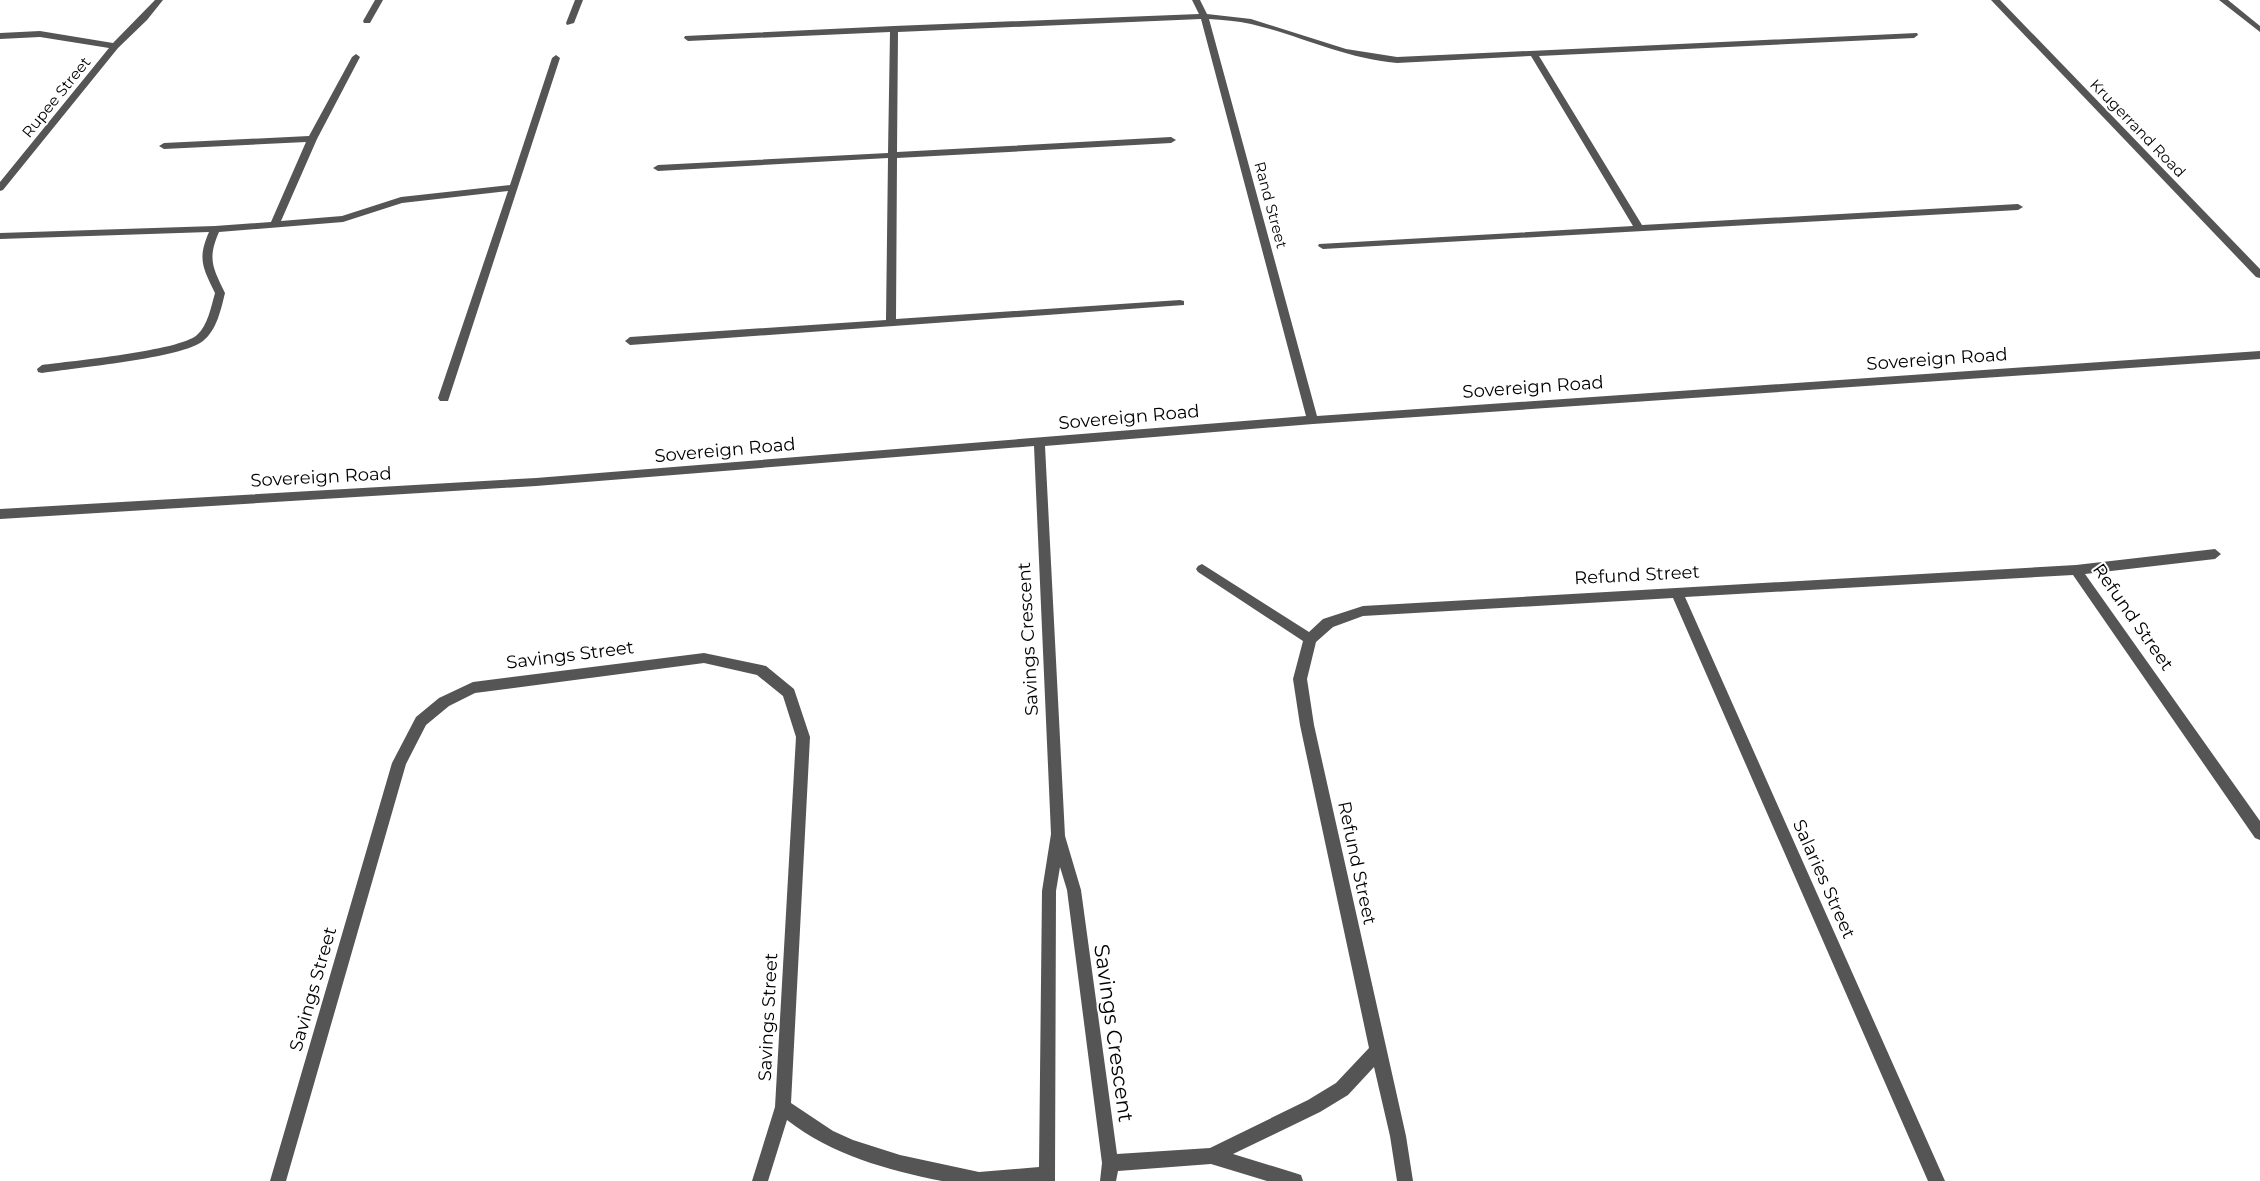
<svg xmlns="http://www.w3.org/2000/svg" width="2260" height="1181" font-family="Montserrat,sans-serif">
  <style>
    .lines { fill: none; stroke-linecap: round; stroke-linejoin: round }
    .minor { fill: #555; fill-rule: evenodd }
    .labels { text-anchor: middle; dominant-baseline: central; stroke-width: 4; stroke-linejoin: round; paint-order: stroke }
    .far-street-label { font-size: 15px; fill: #000; stroke: #fff }
    .street-label { font-size: 18px; fill: #000; stroke: #fff }
    .near-street-label { font-size: 21px; fill: #000; stroke: #fff }
  </style>
  <rect width="100%" height="100%" fill="#fff"/>
  <g class="lines">
    <g class="minor">
      <path d="M155,0h8l-16,20 -29,28 -115,142 -3,1v-9l109,-134 -69,-11 -40,2v-6l40,-2 73,12z"/>
      <path d="M375,0h8l-13,23h-6l-1,-2z"/>
      <path d="M575,0h8l-9,23 -7,2 -1,-2z"/>
      <path d="M1192,0h8l7,14 44,5 95,30 51,8 520,-24 1,2 -4,3 -375,18 103,169 376,-21 5,3 -5,3 -695,39 -5,-3 1,-2 314,-18 -102,-170 -134,7c-54,-5 -95,-27 -146,-39 -14,-3 -28,-4 -42,-5l108,397 943,-65v8l-947,65 -268,22 20,390 16,54 36,264 93,-6 98,-48 28,-17 33,-35 -69,-323 -7,-46 10,-38 -105,-69 -2,-3 2,-3 4,-2 107,68 14,-13 40,-13 713,-41 139,-16 6,5 -6,5 -130,15 175,247v19l-5,-2 -182,-263 -388,22 260,584h-17l-255,-583 -310,18 -30,11 -17,15 -9,37 7,46 92,411 7,45h-16l-7,-45 -16,-69 -26,28 -28,17 -87,42 62,19 6,2 2,6h-36l-56,-17 -93,7 -2,10h-16l2,-18 -35,-273 -7,-23 -4,24 -1,290h-113c-55,-11 -110,-26 -155,-61l-19,61h-16l23,-74 21,-370 -13,-41 -26,-21 -53,-12 -229,30 -26,13 -23,19 -20,39 -120,417h-16l122,-418 24,-46 23,-19 34,-16 231,-29 62,13 28,23 16,48 -19,366 42,28 20,9 47,15 79,17 60,-5 3,-276 9,-57 -17,-388 -498,40 -536,33v-10l536,-31 770,-62 -105,-397 -303,13 -1,120 274,-15 5,3 -5,3 -274,15 -1,161 284,-19 4,1v4l-554,40 -5,-4 5,-4 256,-17 2,-162 -230,13 -5,-3 5,-3 230,-12 2,-121 -202,9 -4,-3 1,-2 209,-10 305,-12z"/>
      <path d="M1991,0h9l260,269v9l-4,-1z"/>
      <path d="M2219,0h9l32,26v6z"/>
      <path d="M356,54l4,3 -43,82 -36,82 61,-5 59,-19 109,-12 42,-127 4,-3 4,3 -112,343h-8l-2,-3 70,-207 -106,12 -59,19 -124,10c-12,27 -6,36 6,61 -4,16 -8,37 -22,48 -20,17 -130,27 -161,32l-4,-1 -1,-3 5,-4c29,-4 137,-14 155,-30 11,-10 14,-28 18,-42 -12,-25 -18,-34 -6,-61l-209,7v-6l215,-7 56,-4 35,-80 -142,7 -5,-3 5,-3 145,-7 43,-79z"/>
    </g>
  </g>
  <g class="labels">
    <g class="far-street-label">
      <text transform="translate(56 97) rotate(-51)">Rupee Street</text>
      <text transform="translate(2138 128) rotate(46)">Krugerrand Road</text>
      <text transform="translate(1271 205) rotate(75)">Rand Street</text>
    </g>
    <g class="street-label">
      <text transform="translate(1937 359) rotate(-4)">Sovereign Road</text>
      <text transform="translate(1533 387) rotate(-4)">Sovereign Road</text>
      <text transform="translate(1129 417) rotate(-5)">Sovereign Road</text>
      <text transform="translate(725 450) rotate(-5)">Sovereign Road</text>
      <text transform="translate(321 477) rotate(-3)">Sovereign Road</text>
      <text transform="translate(1637 575) rotate(-3)">Refund Street</text>
      <text transform="translate(2133 617) rotate(55)">Refund Street</text>
      <text transform="translate(1028 639) rotate(-93)">Savings Crescent</text>
      <text transform="translate(570 655) rotate(-7)">Savings Street</text>
      <text transform="translate(1357 863) rotate(78)">Refund Street</text>
      <text transform="translate(1824 879) rotate(66)">Salaries Street</text>
      <text transform="translate(313 989) rotate(-74)">Savings Street</text>
      <text transform="translate(768 1017) rotate(-87)">Savings Street</text>
    </g>
    <g class="near-street-label">
      <text transform="translate(1114 1033) rotate(82)">Savings Crescent</text>
    </g>
  </g>
</svg>
